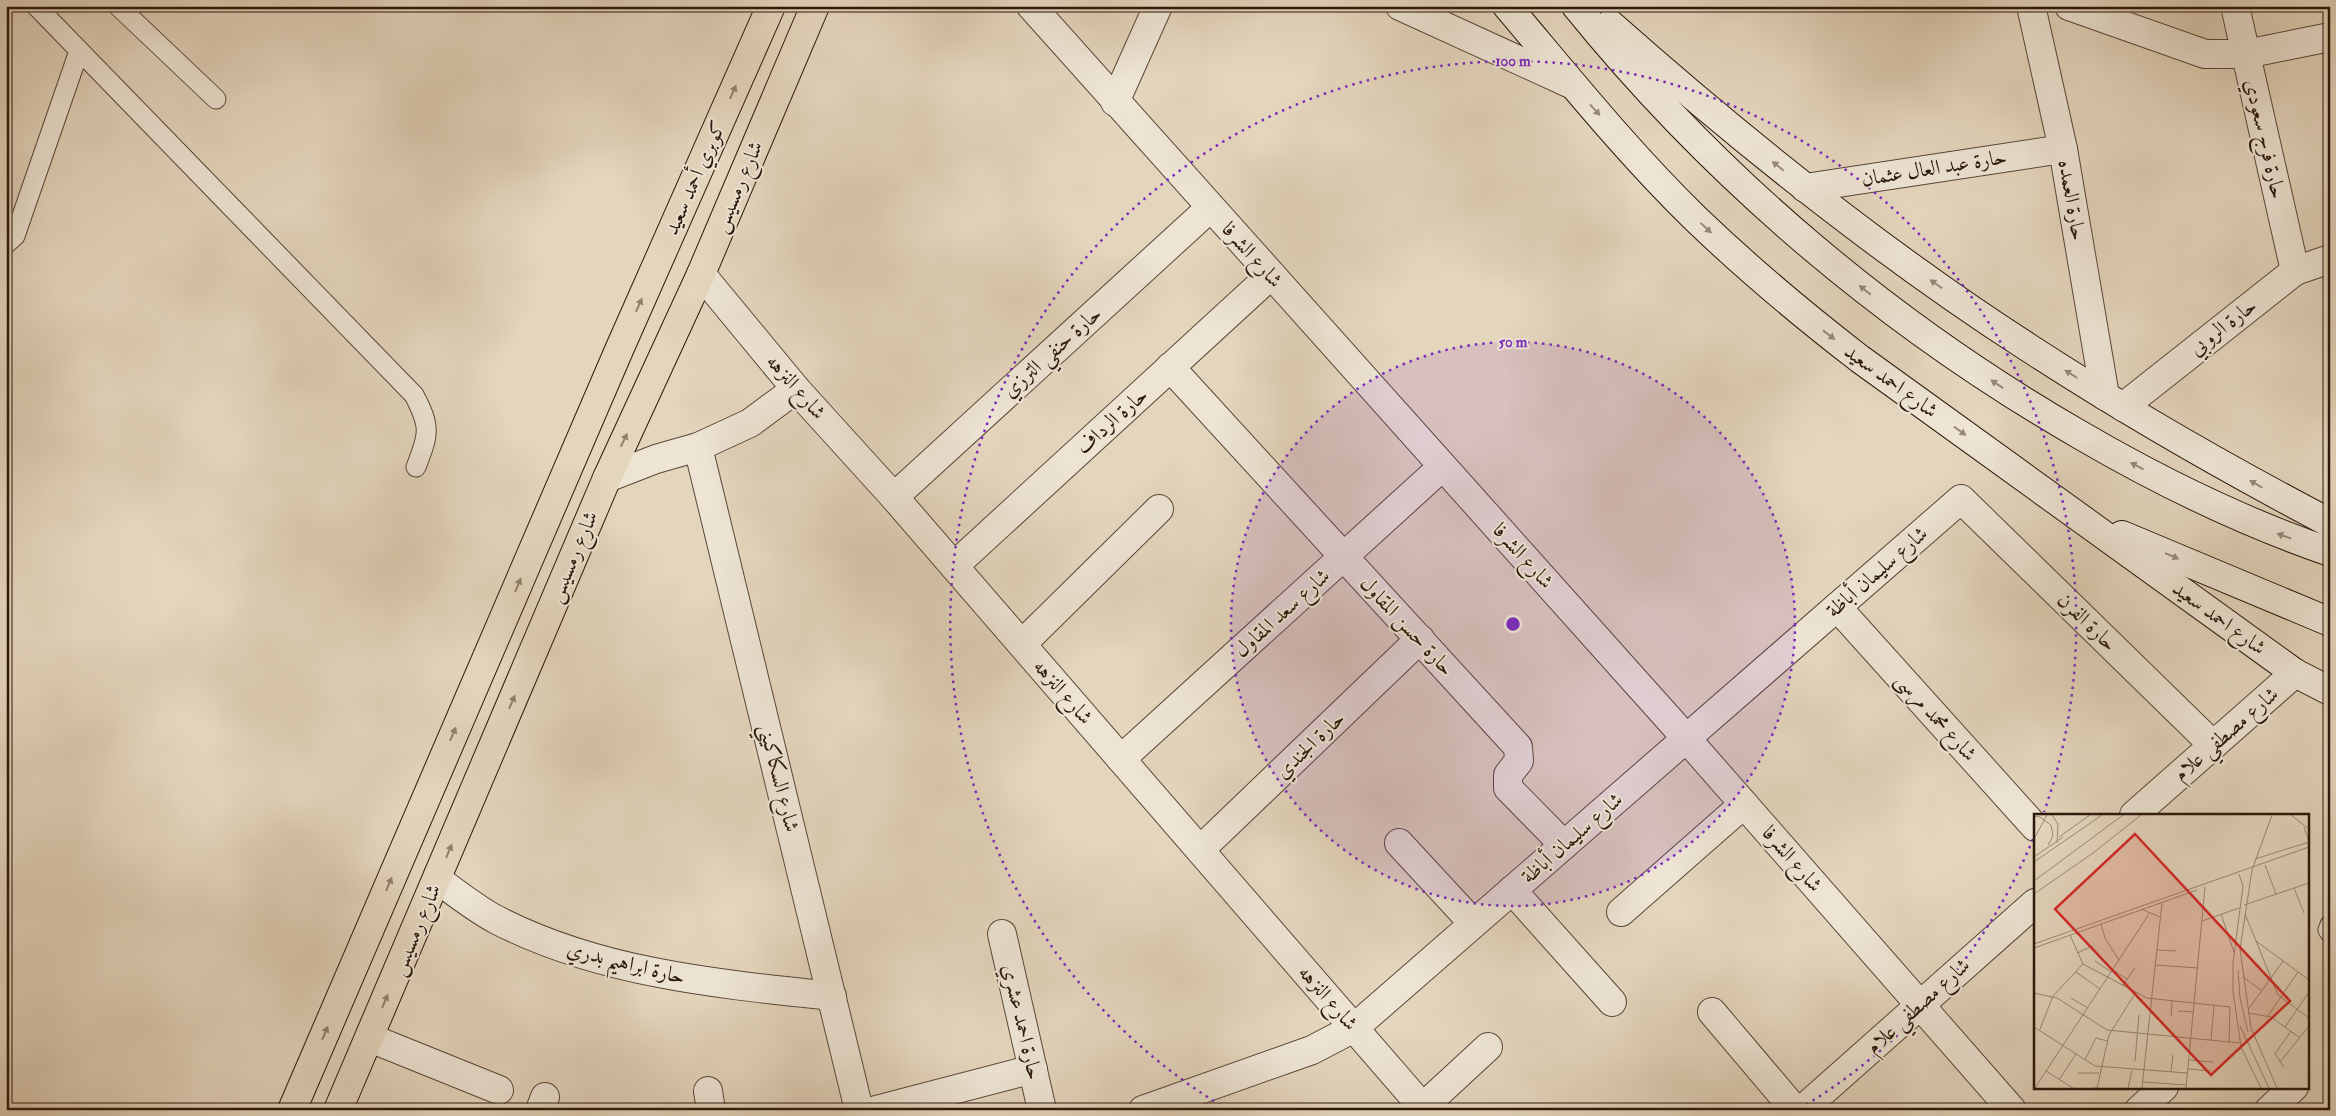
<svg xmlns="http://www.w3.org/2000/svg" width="2336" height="1116" font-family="'IM FELL Double Pica',Amiri,serif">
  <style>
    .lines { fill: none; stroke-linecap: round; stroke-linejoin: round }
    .service-casing { stroke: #594738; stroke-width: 21 }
    .pedestrian-casing { stroke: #594738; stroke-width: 30 }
    .minor-casing { stroke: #594738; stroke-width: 30 }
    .secondary-casing { stroke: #2b180b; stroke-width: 30 }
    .primary-casing { stroke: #2b180b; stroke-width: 30 }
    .service { stroke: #ede4d4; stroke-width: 19 }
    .pedestrian { stroke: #ede4d4; stroke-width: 28 }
    .minor { stroke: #ede4d4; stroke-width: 28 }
    .secondary { stroke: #ede4d4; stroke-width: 28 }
    .primary { stroke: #e4d5bd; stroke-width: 28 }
    .oneway { fill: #91806d }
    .oneway2 { fill: #96887a }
    .ring { fill: none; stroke: #7b2cbf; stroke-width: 2.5; stroke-dasharray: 2.5 5 }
    .labels { text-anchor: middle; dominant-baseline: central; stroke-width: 4; stroke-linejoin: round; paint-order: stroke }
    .street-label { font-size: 21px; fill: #2b180b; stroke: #ede4d4 }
    .inset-road { fill: none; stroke: #9a8976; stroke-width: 1 }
    .view { fill: #d62828; fill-opacity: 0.15; stroke: #d62828; stroke-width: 2.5 }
    .inset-edge { fill: none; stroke: #2b180b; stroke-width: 2.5 }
    .centre { fill: #7b2cbf; stroke: #ede4d4; stroke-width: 2.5 }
    .ring-label { font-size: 15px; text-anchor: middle; font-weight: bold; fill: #7b2cbf; stroke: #ede4d4; stroke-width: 4; stroke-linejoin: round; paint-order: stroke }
  </style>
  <rect width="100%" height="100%" fill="#e4d5bd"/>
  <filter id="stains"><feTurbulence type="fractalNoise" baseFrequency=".004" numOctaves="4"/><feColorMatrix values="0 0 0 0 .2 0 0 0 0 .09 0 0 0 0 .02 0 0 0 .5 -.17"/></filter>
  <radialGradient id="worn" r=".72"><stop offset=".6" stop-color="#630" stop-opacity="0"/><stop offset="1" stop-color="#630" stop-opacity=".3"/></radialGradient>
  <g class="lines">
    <g class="service-casing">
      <g id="service">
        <path d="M36,6l378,389c17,32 15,39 2,72"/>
        <path d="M118,6l98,93"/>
        <path d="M6,244l9,-8 64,-185"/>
        <path d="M2330,925l-2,5 2,3"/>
      </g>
    </g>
    <g class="pedestrian-casing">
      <g id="pedestrian">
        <path d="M1170,367l348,380 1,14 -11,14v13l56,57"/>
        <path d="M894,497l316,-289"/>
        <path d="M954,566l317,-291"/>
        <path d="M1399,843l74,80"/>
        <path d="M1200,850l220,-211"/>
      </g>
    </g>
    <g class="minor-casing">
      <g id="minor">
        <path d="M1031,6l655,732 326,372"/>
        <path d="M1400,6l173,79"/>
        <path d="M2031,6l32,143 42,247"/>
        <path d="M2069,6l136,48h41l84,-17"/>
        <path d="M2235,6l60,265"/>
        <path d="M1115,102l43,-96"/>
        <path d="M1805,188l258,-39"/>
        <path d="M701,274l95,115 98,108 531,613"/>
        <path d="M2123,407l172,-136 35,-12"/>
        <path d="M698,447l161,663"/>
        <path d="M607,478l49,-19 42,-12 52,-24 46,-34"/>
        <path d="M1837,607l198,220"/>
        <path d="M1022,644l137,-135"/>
        <path d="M1121,759l321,-292"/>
        <path d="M2134,815l161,-142"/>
        <path d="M437,879c19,14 39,30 60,41 103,53 221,64 335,76"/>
        <path d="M1512,890l100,112"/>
        <path d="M1621,912l123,-108"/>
        <path d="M1002,934l40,176"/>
        <path d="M1712,1012l83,98"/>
        <path d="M370,1038l129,52"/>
        <path d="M708,1091l3,19"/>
        <path d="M1423,1107l65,-60"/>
        <path d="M540,1110l5,-13"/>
        <path d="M876,1110l157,-41"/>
        <path d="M1143,1110l169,-60 42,-22 607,-529 252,246"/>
        <path d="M1802,1110l233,-207"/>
        <path d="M2139,1110l25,-23"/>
        <path d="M2269,1110l25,-23"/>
      </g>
    </g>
    <g class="secondary-casing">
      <g id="secondary">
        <path d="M1507,6c61,72 121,147 189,213 52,50 107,96 164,140l435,314 35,18"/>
        <path d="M1576,6c140,173 313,319 506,430 79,46 161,86 248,116"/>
        <path d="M1610,24c132,117 270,228 419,324 97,63 198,121 301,175"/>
        <path d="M2122,535l208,87"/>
      </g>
    </g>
    <g class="primary-casing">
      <g id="primary">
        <path d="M292,1110l327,-760 152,-344"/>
        <path d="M338,1110l269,-632 94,-204 114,-268"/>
      </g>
    </g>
    <use href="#service" class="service"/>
    <use href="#pedestrian" class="pedestrian"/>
    <use href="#minor" class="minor"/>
    <use href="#secondary" class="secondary"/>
    <use href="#primary" class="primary"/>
  </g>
  <defs><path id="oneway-solid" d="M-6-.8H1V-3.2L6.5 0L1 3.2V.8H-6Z" transform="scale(1.25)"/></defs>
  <g class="oneway">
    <use href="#oneway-solid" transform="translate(733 92) rotate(-66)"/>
    <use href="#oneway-solid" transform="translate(639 305) rotate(-66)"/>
    <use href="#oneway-solid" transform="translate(624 440) rotate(-65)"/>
    <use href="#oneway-solid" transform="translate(518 585) rotate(-67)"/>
    <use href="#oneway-solid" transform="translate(512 702) rotate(-67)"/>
    <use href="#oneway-solid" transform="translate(453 734) rotate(-67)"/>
    <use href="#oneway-solid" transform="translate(449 851) rotate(-67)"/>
    <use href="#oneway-solid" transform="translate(389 884) rotate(-67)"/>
    <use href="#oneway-solid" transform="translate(385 1001) rotate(-67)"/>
    <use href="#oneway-solid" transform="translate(325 1033) rotate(-67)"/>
  </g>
  <g class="oneway2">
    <use href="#oneway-solid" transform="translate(1595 110) rotate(48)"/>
    <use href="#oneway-solid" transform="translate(1778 166) rotate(-141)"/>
    <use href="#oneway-solid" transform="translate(1706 228) rotate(43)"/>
    <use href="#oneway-solid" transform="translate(1936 284) rotate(-145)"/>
    <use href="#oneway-solid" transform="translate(1865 290) rotate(-141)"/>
    <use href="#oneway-solid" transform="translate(1829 335) rotate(38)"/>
    <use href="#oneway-solid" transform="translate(2071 374) rotate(-148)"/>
    <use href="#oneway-solid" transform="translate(1997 384) rotate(-147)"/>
    <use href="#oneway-solid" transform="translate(1960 431) rotate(36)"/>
    <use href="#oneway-solid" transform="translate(2137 466) rotate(-153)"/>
    <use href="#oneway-solid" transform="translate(2256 484) rotate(-150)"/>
    <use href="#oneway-solid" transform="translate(2284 536) rotate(-161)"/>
    <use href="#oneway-solid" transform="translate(2172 556) rotate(23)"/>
  </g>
  <circle cx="1513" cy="624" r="282" fill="#7b2cbf" fill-opacity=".12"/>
  <g class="ring">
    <circle cx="1513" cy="624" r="282"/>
    <path d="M2033 839A563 563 0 0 1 1799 1109M1227 1109A563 563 0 1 1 2044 812"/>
  </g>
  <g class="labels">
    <g class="street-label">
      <text transform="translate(2265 139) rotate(77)">حارة فرج سعودي</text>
      <text transform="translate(1934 168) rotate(-9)">حارة عبد العال عثمان</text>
      <text transform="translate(695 178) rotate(-66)">كوبري أحمد سعيد</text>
      <text transform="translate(738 187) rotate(-67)">شارع رمسيس</text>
      <text transform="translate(2072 200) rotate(80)">حارة العمده</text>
      <text transform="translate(1252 255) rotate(48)">شارع الشرفا</text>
      <text transform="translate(2223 327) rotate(-38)">حارة الروبي</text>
      <text transform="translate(1052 352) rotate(-42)">حارة حنفي الترزي</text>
      <text transform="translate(1891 381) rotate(36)">شارع احمد سعيد</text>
      <text transform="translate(796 387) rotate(49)">شارع النزهه</text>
      <text transform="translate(1112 421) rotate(-42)">حارة الرداف</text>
      <text transform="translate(1523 556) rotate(48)">شارع الشرفا</text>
      <text transform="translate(573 557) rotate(-67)">شارع رمسيس</text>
      <text transform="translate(1877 572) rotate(-41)">شارع سليمان أباظة</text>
      <text transform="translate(1282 613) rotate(-42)">شارع سعد المقاول</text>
      <text transform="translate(2219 618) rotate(36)">شارع احمد سعيد</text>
      <text transform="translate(2087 622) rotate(44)">حارة الفرن</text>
      <text transform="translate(1407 626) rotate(47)">حارة حسن المقاول</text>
      <text transform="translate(1063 692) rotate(49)">شارع النزهه</text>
      <text transform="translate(1936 717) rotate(48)">شارع محمد مرسى</text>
      <text transform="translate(2226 734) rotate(-41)">شارع مصطفي علام</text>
      <text transform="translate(1310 745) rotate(-44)">حارة الجندي</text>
      <text transform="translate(779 778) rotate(76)">شارع السكاكيني</text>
      <text transform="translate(1572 838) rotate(-41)">شارع سليمان أباظة</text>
      <text transform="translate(1792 859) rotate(49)">شارع الشرفا</text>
      <text transform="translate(416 930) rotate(-67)">شارع رمسيس</text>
      <text transform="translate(626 963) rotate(14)">حارة ابراهيم بدري</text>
      <text transform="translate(1328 998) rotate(49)">شارع النزهه</text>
      <text transform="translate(1918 1006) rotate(-42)">شارع مصطفي علام</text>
      <text transform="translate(1022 1022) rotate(77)">حارة احمد عشري</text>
    </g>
  </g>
  <g transform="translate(2034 814)">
    <rect width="275" height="275" fill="#e4d5bd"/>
    <path class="inset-road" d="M18,1l6,9 -1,19M238,1l-20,55 -12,79 11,79 26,60M257,1l18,14M0,2l6,1 11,8 2,11 -5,9M270,13l5,15M25,23l31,-22M0,25l13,-24M0,43l29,-20M221,45l54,-17M0,48l68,-47M231,51l11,29M205,60l4,12 -10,77v28l8,56 20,41M0,67l89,-66M260,74l10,25M0,80l59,-41 48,-38M210,91l65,-22M107,95l19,8M187,100l13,38M211,100l33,81 31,23M168,107l37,-13M67,110l4,14 14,22M36,121l13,29 64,34 83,9 -1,35M222,127l53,39M0,130l275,-97M0,134l163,-58M123,136l19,1M43,139l16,-7M61,147l16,11M121,151l43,3M79,156l14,9M204,156l2,28 8,34M42,158l24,17M209,163l19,14M89,171l12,-17M0,179l23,5 50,32 133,13M37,184l17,10M214,196l35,-49M144,197l16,1M214,199l23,4 29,21M137,202l1,-15M234,202l30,-44M206,212l29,62M0,213l61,39 92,7M251,213l24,-35M6,215l13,-33 30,-32M177,226l3,-34M51,246l11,-22 11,3M155,246l24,2M101,247l4,-46M246,248l29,-36M250,253l-9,-13 16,-23M154,255l23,2M12,257l27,17M137,258l2,-17M44,259h21M25,266l17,-26M109,268l43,3M1,274l114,-174M60,274h3l12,-53 27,-43M94,274l4,-18M108,274l20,-185M152,274l19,-201"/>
    <path class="view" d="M101,20l155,167 -79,74 -156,-166z"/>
    <rect width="275" height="275" class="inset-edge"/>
  </g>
  <circle cx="1513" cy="624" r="8" class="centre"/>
  <g class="ring-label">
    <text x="1513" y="66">100 m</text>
    <text x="1513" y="347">50 m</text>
  </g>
  <rect width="2336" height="1116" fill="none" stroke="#e4d5bd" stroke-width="25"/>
  <rect x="8" y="8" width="2321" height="1101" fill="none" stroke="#2b180b" stroke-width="2.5"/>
  <rect x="12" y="12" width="2311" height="1091" fill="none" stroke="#2b180b"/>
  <rect width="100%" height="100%" filter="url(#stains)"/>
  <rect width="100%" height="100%" fill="url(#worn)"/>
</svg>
